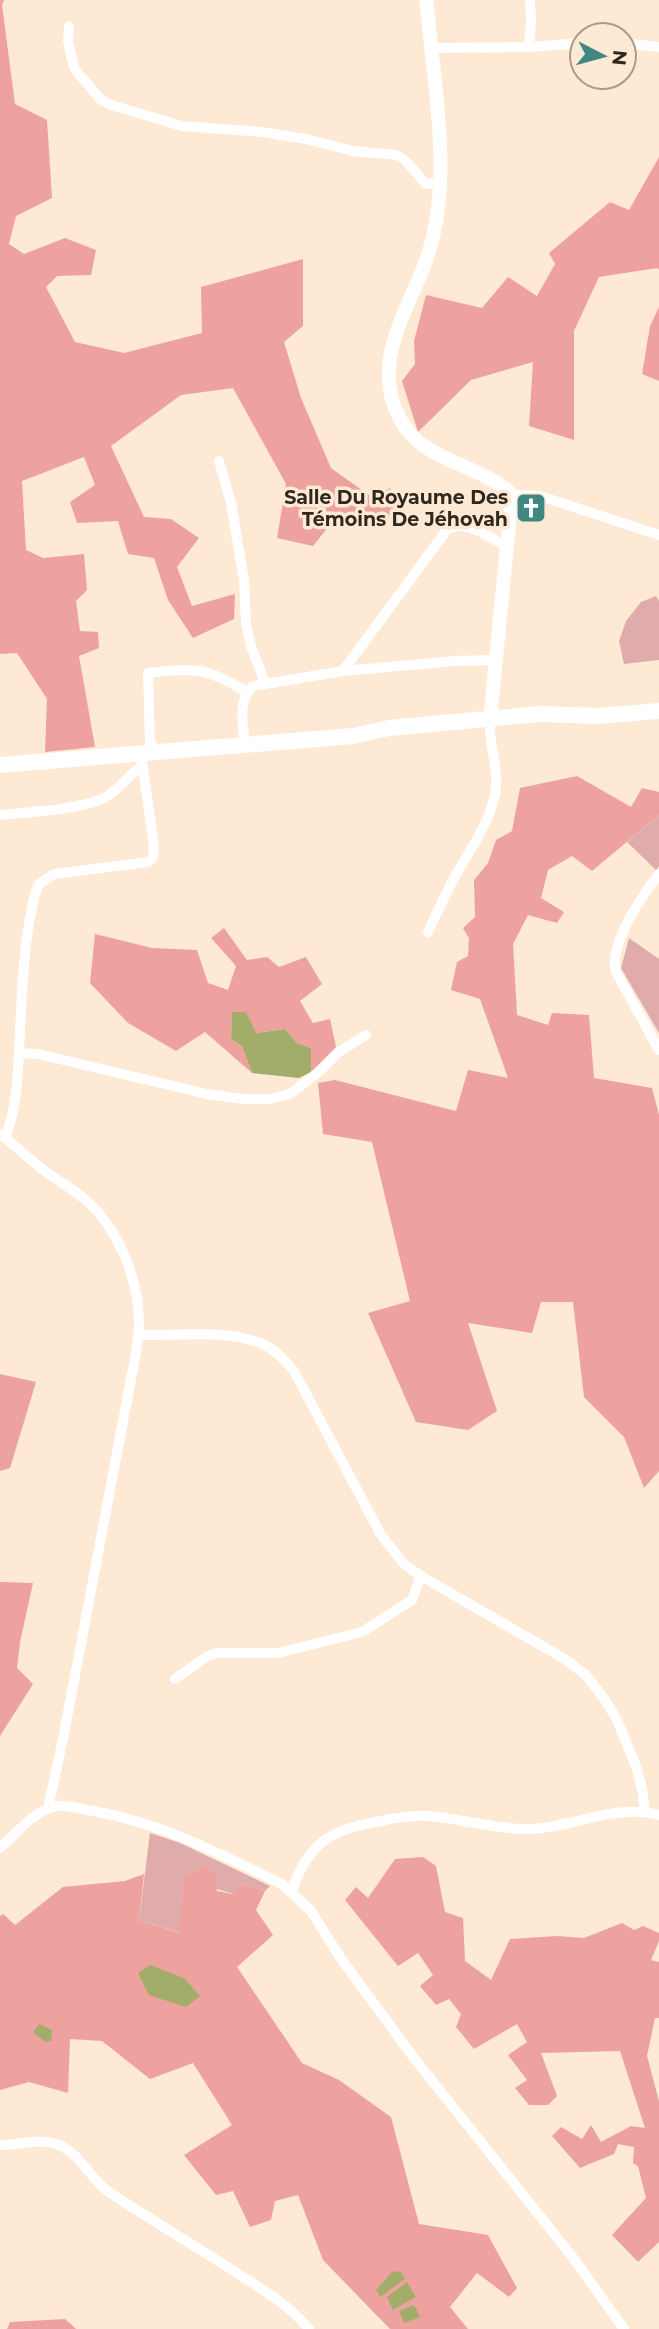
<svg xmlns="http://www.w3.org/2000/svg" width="659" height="2329" font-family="Montserrat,sans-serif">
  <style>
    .green { fill: #dfacab }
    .forest { fill: #eea2a0 }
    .water { fill: #a2ad6a }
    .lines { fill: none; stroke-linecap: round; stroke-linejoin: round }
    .minor { stroke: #fff; stroke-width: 10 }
    .secondary { stroke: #fff; stroke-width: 14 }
    .primary { stroke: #fff; stroke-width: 16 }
    .labels { text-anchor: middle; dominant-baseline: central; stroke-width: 7; stroke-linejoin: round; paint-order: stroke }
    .poi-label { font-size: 19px; font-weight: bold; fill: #30271d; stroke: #fde9d4; text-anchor: end }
  </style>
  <rect width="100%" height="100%" fill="#fde9d4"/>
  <g class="green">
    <path d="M656,596l3,5v59l-35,4 -5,-23 7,-20 15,-19z"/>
    <path d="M659,815v51l-3,4 -29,-28z"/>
    <path d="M629,938l30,21v74l-38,-65z"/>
    <path d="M150,1833l30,10 90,43 -5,5 -23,-7 -8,10 -51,-15 -3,54 -41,-13z"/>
  </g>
  <g class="forest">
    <path d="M0,0h4l-2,5 13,99 32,16 5,78 -36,18 -7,28 15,10 41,-16 31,12 -5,25 -34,1 -11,11 29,55 49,11 78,-20 -1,-46 102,-28v67l-19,16 17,56 30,70 42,30 17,-10 11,15 -24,26 -18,-12 -19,-5 -27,34 -36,-8 9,-54 -53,-96 -52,7 -70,51 33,71 27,2 28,19 -22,29 15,39 43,-12 -1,25 -41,19 -25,-38 -14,-42 -26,-4 -10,-33 -41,2 -7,-21 25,-17 -11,-28 -62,24 4,69 17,8 41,-4 3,36 -11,11 4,30 18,1 1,16 -20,8 16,91 -50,5 2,-53 -30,-46 -17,1z"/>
    <path d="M659,157v113l-2,-2 -58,9 -25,54v109l-45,-14 4,-64 -62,18 -53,52 -16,-51 13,-17 -1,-23 12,-46 56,13 26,-31 29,19 18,-32 -6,-11 61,-51 19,8z"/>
    <path d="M659,307v74l-17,-7 8,-48z"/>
    <path d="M577,776l54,31 11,-19 17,4v23l-67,56 -20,-15 -24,14 -7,28 23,14 -7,11 -29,-8 -15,29 4,71 31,10 4,-12 37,2 5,63 58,10 7,27v356l-15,17 -20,-51 -40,-40 -11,-95h-32l-9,31 -64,-10 29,88 -29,19 -52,-8 -48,-109 42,-12 -38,-159 -49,-8 -5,-51 17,-3 121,31 12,-41 40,8 -28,-79 -29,-9 6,-28 11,-6 1,-18 -6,-10 12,-11 -1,-37 14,-17 8,-23 16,-9 8,-43z"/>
    <path d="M224,928l23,32 20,-3 12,10 27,-10 16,27 -22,17 13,22 17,-4 6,28 -25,25v-24l-14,-5 -12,-14 -29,4 -24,-20 -1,26 11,7 10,27 -47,-41 -29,19 -48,-28 -38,-40 5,-49 57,14 45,2 11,33 20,7 8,-24 -25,-28z"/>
    <path d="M0,1374l36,8 -26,86 -10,3z"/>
    <path d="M0,1582l33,1 -13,59 -3,26 16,16 -33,52z"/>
    <path d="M423,1857l13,9 9,46 18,6 2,43 26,19 19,-41 48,-3 26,2 38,-15 12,7 9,-4 16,7v8l-8,19 8,2v56h-4l-8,38 12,45v141l-21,20 -26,-27 34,-37 -8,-32 -5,-3 1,-16 -16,-3 -4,10 -34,14 -28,-32 9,-9 21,12 9,-14 10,17 30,-16 14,2 -25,-77 -79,2 16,43 -9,9h-19l-14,-17 12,-8 -19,-25 19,-13 -10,-18 -43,25 -18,-22 5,-13 -12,-15 -13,6 -16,-19 13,-11 -15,-22 -20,13 -53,-66 11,-13 12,11 27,-39z"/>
    <path d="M203,1865l12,8 2,18 16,3 9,-10 23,7 -9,19 17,25 -36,32 65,96 37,17 52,37 28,107 69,11 29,53 -8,9 -32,-24 -27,34 18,22h-78l-67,-69 -25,-65 -23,6 -4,19 -21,7 -17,-36 -17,4 -32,-40 48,-30 -39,-62 -43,16 -48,-38 -32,-2 -2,54 -39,-11 -29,8v-174l3,-2 12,11 48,-38 62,-6 19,-7 -5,46 40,13 4,-54z"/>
    <path d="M65,2319l11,10h-69l3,-7z"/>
  </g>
  <g class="water">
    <path d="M232,1012h14l10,21 29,-4 12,14 14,5v24l-12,6 -47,-5 -10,-27 -11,-7z"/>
    <path d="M150,1965l34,13 16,18 -14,11 -37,-12 -11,-22z"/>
    <path d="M39,2024l13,6 -1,11 -5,1 -13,-9z"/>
    <path d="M393,2271l8,1 4,7 -25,18 -4,-7z"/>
    <path d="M407,2282l9,15 -23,13 -6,-13z"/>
    <path d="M414,2305l6,12 -16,6 -5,-12z"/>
  </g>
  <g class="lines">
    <g class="minor">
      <path d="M69,26l-1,15 6,27 26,31 11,6 71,21 80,6 44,7 47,12 43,4 9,5 21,24 13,-2"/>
      <path d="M624,43l35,4"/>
      <path d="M529,47l2,-27 -1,-20"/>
      <path d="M431,48l98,-1 53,-4"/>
      <path d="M219,461l12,42 13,77 2,43 5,23 14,37"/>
      <path d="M512,495l28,1 119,39"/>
      <path d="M343,671l103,-140c17,-15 44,7 61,16"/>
      <path d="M245,745c-2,-20 -8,-44 8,-59l90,-15 111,-10 41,-1"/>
      <path d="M159,753l-9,-10 -2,-70c48,-5 57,-6 99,19"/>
      <path d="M0,815c29,-3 79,-5 104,-17 15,-8 24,-23 38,-32"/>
      <path d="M659,874c-17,22 -51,71 -43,98l43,78"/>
      <path d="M428,932c8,-18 17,-36 26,-54 15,-27 34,-52 41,-83 5,-27 -7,-50 -5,-75"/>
      <path d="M19,1053l19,1 169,40 36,5h27l20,-5 30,-23 19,-19 27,-17"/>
      <path d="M0,1134c16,12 30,26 46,38 17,12 37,23 51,39 28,32 46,83 41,125 -1,16 -5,32 -8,48l-66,350 -16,74"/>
      <path d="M5,1138c13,-32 13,-71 15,-106 2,-46 4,-94 15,-138l4,-10 15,-10 95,-12 4,-5 1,-11 -13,-92"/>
      <path d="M139,1335c36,1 88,-6 121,8 14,5 24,17 34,28l87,164 23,29 17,12 142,82 23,17 19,25 12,20 20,49 5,20 3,22"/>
      <path d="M175,1679l31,-22 11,-4h61l84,-21 50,-32 9,-24"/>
      <path d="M0,1848c15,-13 30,-33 50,-40 11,-5 25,0 37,2 70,11 132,43 195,74l29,27 31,49 72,98 157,197 53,74"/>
      <path d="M292,1891c16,-49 40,-62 89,-70 15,-3 31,-6 47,-5 31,2 70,14 100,13 45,-1 87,-26 131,-14"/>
      <path d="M0,2145c22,0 42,-9 63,2 20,11 28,33 46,45 42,28 86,54 128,81 25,16 53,33 72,56"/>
    </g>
    <path class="secondary" d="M426,0c3,21 4,42 7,63 7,64 15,133 -6,195 -18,52 -58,104 -27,161 24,45 79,43 112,76l-22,225"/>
    <path class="primary" d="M0,765l353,-29 36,-8 151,-14 59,2 60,-5"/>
  </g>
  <defs>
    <g id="church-square" transform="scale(1.575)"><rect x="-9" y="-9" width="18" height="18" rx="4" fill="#408781" stroke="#fde9d4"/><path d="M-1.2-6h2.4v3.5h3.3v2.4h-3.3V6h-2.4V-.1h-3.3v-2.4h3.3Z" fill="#fff"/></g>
  </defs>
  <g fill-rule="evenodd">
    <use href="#church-square" x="531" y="508"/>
  </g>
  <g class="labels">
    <g class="poi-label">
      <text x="508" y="497">Salle Du Royaume Des<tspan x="508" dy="22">Témoins De Jéhovah</tspan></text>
    </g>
  </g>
  <g transform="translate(603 56) rotate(96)"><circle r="33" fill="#fde9d4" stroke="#ab9b8b" stroke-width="2"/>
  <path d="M0-5L12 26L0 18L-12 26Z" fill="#408781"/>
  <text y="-10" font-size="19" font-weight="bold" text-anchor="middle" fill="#30271d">N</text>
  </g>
</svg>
